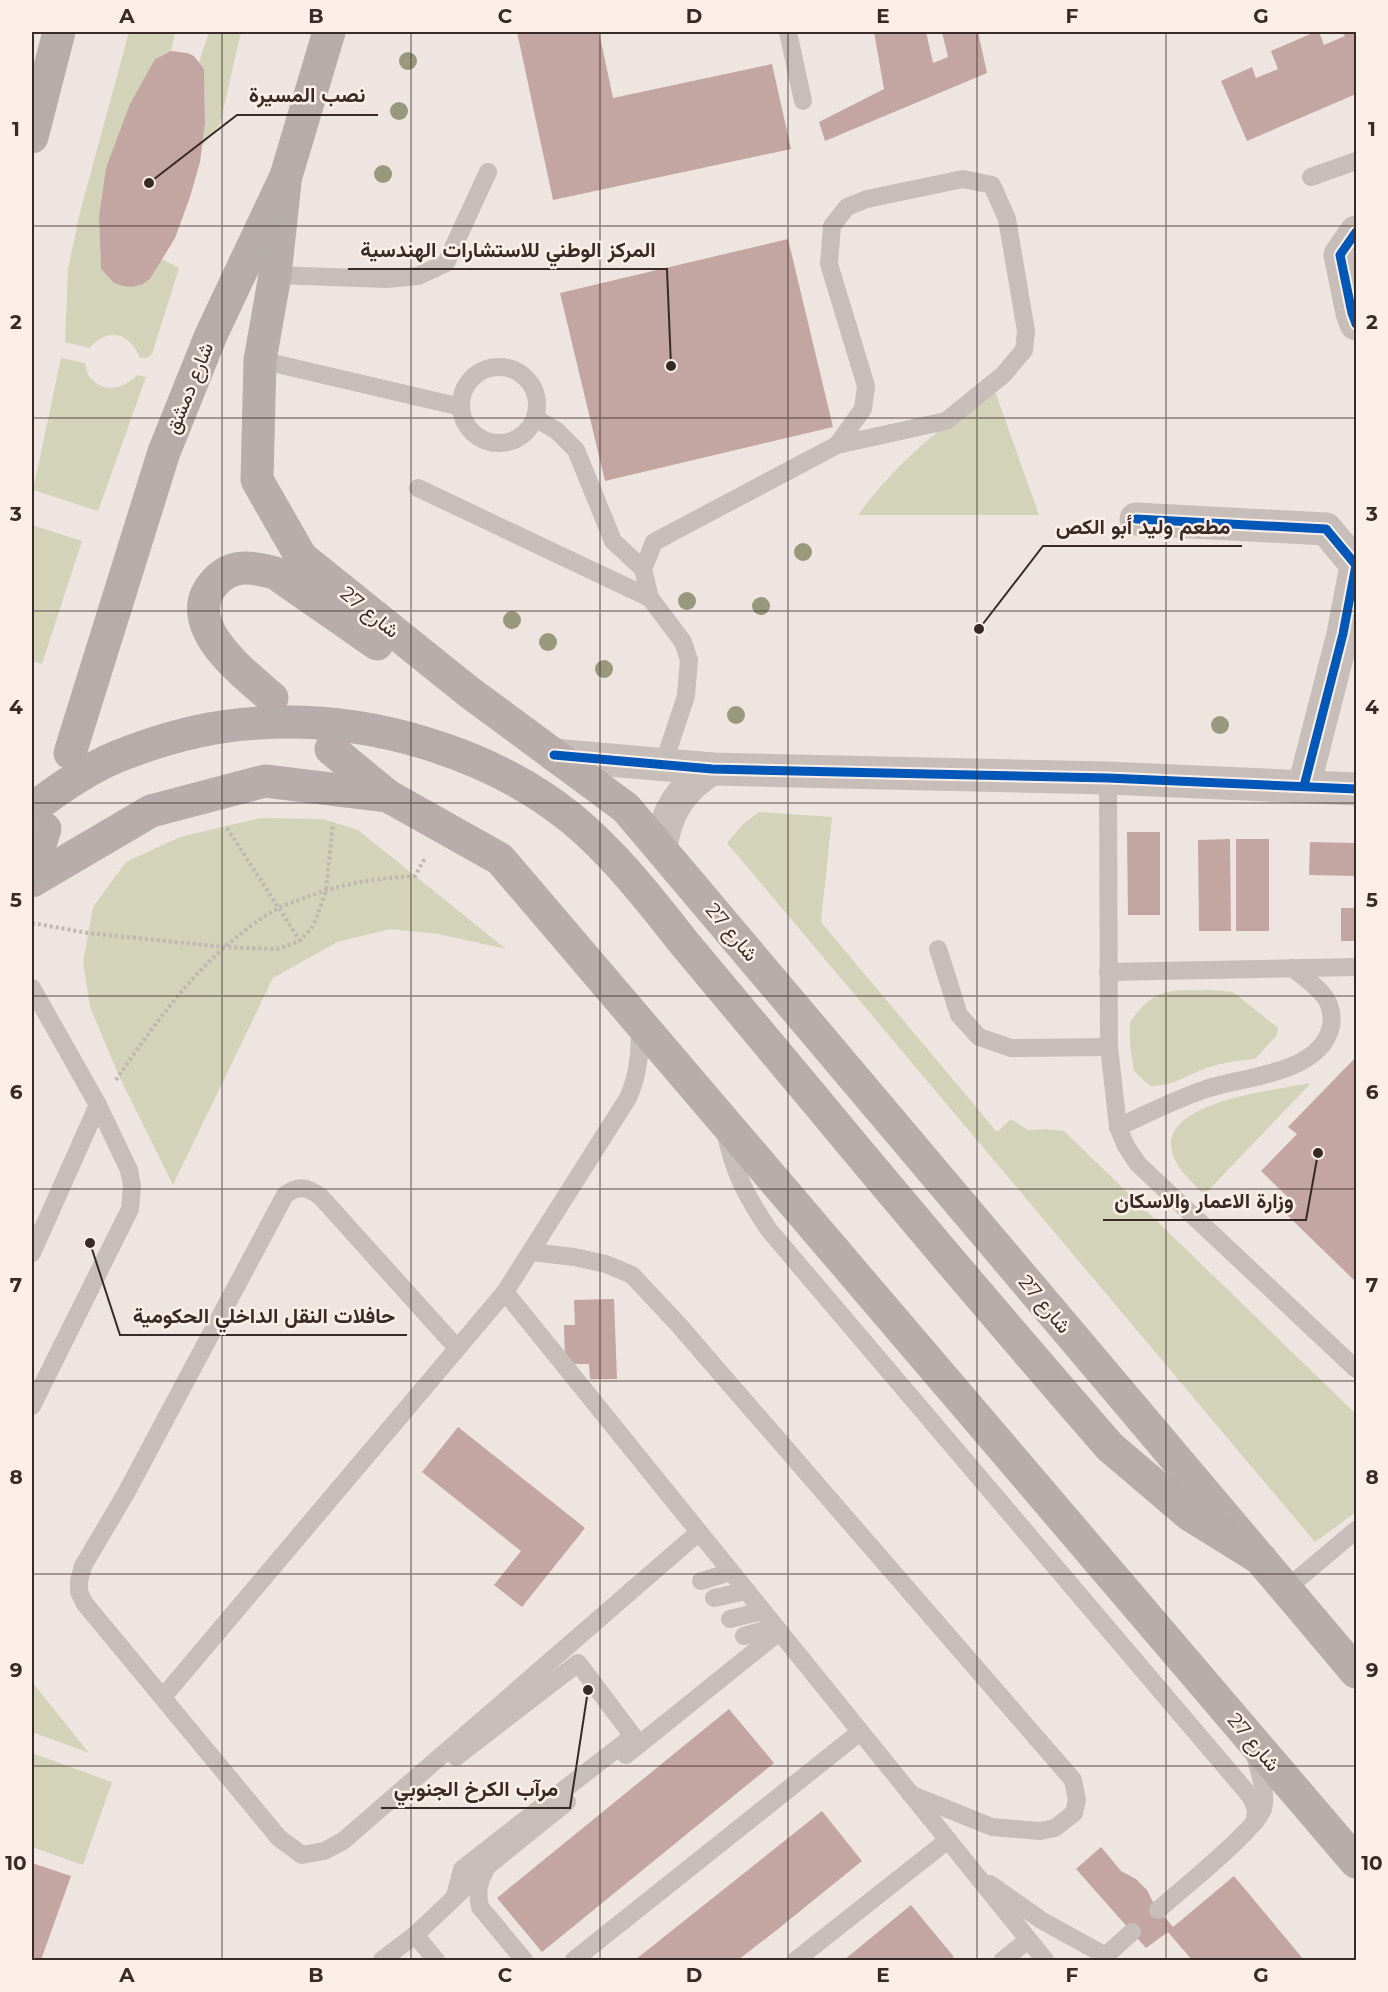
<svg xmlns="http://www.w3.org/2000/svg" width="1388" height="1992" font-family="Montserrat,Vazirmatn,sans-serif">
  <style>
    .green { fill: #d3d3b9 }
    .building { fill: #c3a5a1 }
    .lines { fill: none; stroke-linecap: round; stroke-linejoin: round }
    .path { stroke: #c0b6b2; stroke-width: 4; stroke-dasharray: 3 3; stroke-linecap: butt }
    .lane { stroke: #c7beba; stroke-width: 18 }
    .street { stroke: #c7beba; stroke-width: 33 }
    .secondary { stroke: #b8adaa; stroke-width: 33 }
    .primary { stroke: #b6aca9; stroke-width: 33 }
    .primary-bridge { stroke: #b6aca9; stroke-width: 33 }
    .cycleway-casing { stroke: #fbefe8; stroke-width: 13 }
    .cycleway { stroke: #0057b8; stroke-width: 9 }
    .tree { fill: #97987c }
    .grid { fill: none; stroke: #392a27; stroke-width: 1.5; stroke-opacity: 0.55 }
    .labels { text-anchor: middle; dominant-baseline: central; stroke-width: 5; stroke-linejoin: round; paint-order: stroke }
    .street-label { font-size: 20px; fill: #392a27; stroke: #fbefe8 }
    .leader { fill: none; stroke: #392a27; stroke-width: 2 }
    .callout-dot { fill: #392a27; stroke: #fbefe8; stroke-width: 2 }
    .callout-label { font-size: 21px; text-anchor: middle; font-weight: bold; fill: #392a27; stroke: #fbefe8; stroke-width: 5; stroke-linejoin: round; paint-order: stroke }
    .neatline { fill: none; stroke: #392a27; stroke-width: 2 }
    .grid-label { font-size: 20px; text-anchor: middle; font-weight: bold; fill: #392a27 }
  </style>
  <rect width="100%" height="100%" fill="#eee5e1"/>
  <g class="green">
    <path d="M129,32h46l-4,19 -16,8 -49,109 -7,48 2,53 13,14 19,4 10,-3 7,-5 12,-20 17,9 -27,86 -5,4h-7c-10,-26 -31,-31 -51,-10l-24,-6 3,-73 12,-57z"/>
    <path d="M209,32h32l-21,92 -18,22 3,-23 -1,-54 -5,-7z"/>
    <path d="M61,358l24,5c1,4 2,11 5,14 13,18 35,11 47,-2l9,2 -48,134 -65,-21z"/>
    <path d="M995,391l44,124h-181c37,-51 84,-91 137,-124z"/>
    <path d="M32,525l50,16 -40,123 -10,-3z"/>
    <path d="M759,812l73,5 -11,105 176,210 14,-13 17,11 18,-1 18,2 292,283v98l-41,30 -588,-699 15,-18z"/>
    <path d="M260,818l63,1 35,11 148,119 -68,-15 -48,-5 -53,13 -64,36 -100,207 -54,-109 -29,-69 -7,-45 10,-55 33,-45 54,-25z"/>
    <path d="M1212,990l21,2 45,36 -1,7 -22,24c-19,2 -38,4 -56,12 -19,8 -28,15 -49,15l-16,-15 -4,-27v-22c26,-37 41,-31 82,-32z"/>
    <path d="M1311,1083l-107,112c-11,-13 -26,-24 -31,-40 -19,-54 106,-65 138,-72z"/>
    <path d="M32,1682l57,71 -57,-21z"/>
    <path d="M32,1753l80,29 -29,83 -51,-18z"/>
  </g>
  <g class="building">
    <path d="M517,32h82l14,66 159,-34 19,85 -238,51z"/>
    <path d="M874,32h52l7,31 15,-6 -6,-25h36l9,41 -162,68 -6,-19 65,-33z"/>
    <path d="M1315,32h4l5,13 21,-9 -3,-4h14v62l-109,47 -26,-60 31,-14 4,11 22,-9 -7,-18z"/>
    <path d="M171,51l16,2 7,3 10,13 1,54 -5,39 -10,35 -15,41 -25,41 -7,5 -10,3 -10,-1 -9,-3 -13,-14 -2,-53 7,-48 24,-64 25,-45z"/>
    <path d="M788,239l45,188 -228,54 -45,-188z"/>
    <path d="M1127,832h33v83h-32z"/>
    <path d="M1230,839l1,92h-32l-1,-91z"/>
    <rect x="1236" y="839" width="33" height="92"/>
    <path d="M1310,842l46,1v33l-47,-1z"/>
    <rect x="1341" y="908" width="15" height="33"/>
    <path d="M1356,1057v225l-69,-67 10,-9 -36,-35 36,-37 -9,-7z"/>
    <path d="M614,1299l3,80h-27l-1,-15h-24l-1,-39h11l-1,-25z"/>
    <path d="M458,1427l127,101 -63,79 -28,-22 27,-34 -99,-79z"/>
    <path d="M729,1709l45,54 -232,189 -45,-54z"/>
    <path d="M822,1811l40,50 -84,68 -40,31h-103z"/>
    <path d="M1101,1847l20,24 15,8 11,11 8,16 18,21 61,-51 70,84h-112l-24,-28 -22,16 -70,-79z"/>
    <path d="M32,1863l39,13 -30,84h-9z"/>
    <path d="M911,1905l43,52 -5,3h-105z"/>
  </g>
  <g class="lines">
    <g class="path">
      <path d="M227,828l73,113"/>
      <path d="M32,923l56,10 135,14 54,2 23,-8 14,-16 12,-35 7,-67"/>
      <path d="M116,1080c45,-66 92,-131 162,-172 8,-4 17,-6 26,-10 36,-14 72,-20 111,-22l10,-18"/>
    </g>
    <g class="lane">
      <path d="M788,32l15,69"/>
      <path d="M1311,177l45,-16"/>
      <path d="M275,275l111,4 32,-3 28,-13 42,-91"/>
      <path d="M260,360l201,47"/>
      <circle cx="499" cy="405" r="38"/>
      <path d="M535,418l22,13 19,19 37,91 30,28"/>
      <path d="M418,488l232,110"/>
      <path d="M663,765l23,-69 3,-36 -6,-18 -33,-44 -7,-29 11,-27 183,-97 109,-24 57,-46 21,-25 2,-19 -19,-112 -15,-34 -29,-6 -96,20 -20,8 -15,19 -3,38 37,122 -3,23 -26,36"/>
      <path d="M1108,778l1,269 9,80 8,19 12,18 218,205"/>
      <path d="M938,949l21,66 20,22 32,11 98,-1"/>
      <path d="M1108,972l248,-5"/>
      <path d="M32,988l66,117 31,65 3,16 -2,23 -98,197"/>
      <path d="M1118,1127c29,-13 58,-28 88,-38 38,-13 115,-15 125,-63 2,-9 -1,-23 -7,-30 -8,-11 -21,-19 -31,-28"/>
      <path d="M725,1130c8,41 21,66 44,100l482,567 5,12 -1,13"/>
      <path d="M531,1252l43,5 32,7 26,11 45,48 396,457 4,20 -3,13 -19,15 -15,3 -48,-4 -82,-33"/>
      <path d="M32,1253l66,-148"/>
      <path d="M505,1292l540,668"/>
      <path d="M457,1348l-137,-152c-13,-9 -22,-11 -35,-1l-160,300 -42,71 -4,15v11l6,12 194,234 23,17 22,-4 19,-10 356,-309"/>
      <path d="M701,1581l30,-9"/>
      <path d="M1286,1589l70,-59"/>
      <path d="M714,1598l32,-7"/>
      <path d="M730,1619l32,-8"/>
      <path d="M744,1636l31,-9"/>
      <path d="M163,1697l342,-405 123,-194c11,-24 12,-47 12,-73"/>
      <path d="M626,1755l153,-123"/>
      <path d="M485,1871c-7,12 -8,22 -5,36l44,53"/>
      <path d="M990,1884l51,36 65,36"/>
      <path d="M455,1896l7,-27 171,-133 -55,-73 -122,94"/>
      <path d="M1158,1910c20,-18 98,-80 105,-101 5,-18 -6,-41 -9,-59"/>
      <path d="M415,1935l21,25"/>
      <path d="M382,1960l33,-25 75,-71 77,-62"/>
      <path d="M574,1960l286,-228"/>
      <path d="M796,1960l152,-120"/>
      <path d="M1003,1960l25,-20"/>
      <path d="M1101,1960l31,-28"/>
    </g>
    <g class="street">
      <path d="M1356,232l-16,23 12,58 4,11"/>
      <path d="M1136,519l190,10 30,36 -13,69 -39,152"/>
      <path d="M554,755l158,14 396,9 248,11"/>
      <path d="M661,849c4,-36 20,-61 51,-80"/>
    </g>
    <g class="secondary">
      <path d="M285,183l-10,92 -15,85 -3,120 44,77 168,135 157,116 730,864"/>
      <path d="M272,698c-30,-26 -96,-76 -56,-117 17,-18 37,-14 59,-8l102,71"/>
      <path d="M331,749l57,47"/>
      <path d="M32,881l119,-70 114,-30 123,15 112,63 856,1003"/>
    </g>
    <g class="primary">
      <path d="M32,137l27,-105"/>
      <path d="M70,753l94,-301 47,-117 75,-159 43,-144"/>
      <path d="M32,869l13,-40"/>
      <path d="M1110,1447l80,68 71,44"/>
    </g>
    <path class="primary-bridge" d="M32,809c29,-22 62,-45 97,-57 42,-16 86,-27 131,-29 106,-7 228,28 311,95 44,36 79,82 114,126 44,53 88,105 132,158 96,116 194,231 293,345"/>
    <g class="cycleway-casing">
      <g id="cycleway">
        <path d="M1356,232l-16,23 12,58 4,11"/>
        <path d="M1136,519l190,10 30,36 -13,69 -39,152"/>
        <path d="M554,755l158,14 396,9 248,11"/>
      </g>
    </g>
    <use href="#cycleway" class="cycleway"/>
  </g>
  <g class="tree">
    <circle cx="408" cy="61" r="9"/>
    <circle cx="399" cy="111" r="9"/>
    <circle cx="383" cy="174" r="9"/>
    <circle cx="803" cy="552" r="9"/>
    <circle cx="687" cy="601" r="9"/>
    <circle cx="761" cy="606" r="9"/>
    <circle cx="512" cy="620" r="9"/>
    <circle cx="548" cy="642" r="9"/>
    <circle cx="604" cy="669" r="9"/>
    <circle cx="736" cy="715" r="9"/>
    <circle cx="1220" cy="725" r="9"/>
  </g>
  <path class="grid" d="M222,32v1928M411,32v1928M600,32v1928M788,32v1928M977,32v1928M1166,32v1928M32,226h1324M32,418h1324M32,611h1324M32,803h1324M32,996h1324M32,1189h1324M32,1381h1324M32,1574h1324M32,1766h1324"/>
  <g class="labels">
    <g class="street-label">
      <text transform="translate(189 388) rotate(-68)">شارع دمشق</text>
      <text transform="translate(370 612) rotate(39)">شارع 27</text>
      <text transform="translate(732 932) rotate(50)">شارع 27</text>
      <text transform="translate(1045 1304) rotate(50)">شارع 27</text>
      <text transform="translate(1254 1742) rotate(50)">شارع 27</text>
    </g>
  </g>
  <path class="leader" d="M149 183L237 115H378M671 366L667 269H348M979 629L1043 546H1242M1318 1153L1306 1220H1103M90 1243L120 1335H407M588 1690L570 1808H381"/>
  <g class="callout-dot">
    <circle cx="149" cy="183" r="6"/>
    <circle cx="671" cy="366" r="6"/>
    <circle cx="979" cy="629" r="6"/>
    <circle cx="1318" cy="1153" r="6"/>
    <circle cx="90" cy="1243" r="6"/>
    <circle cx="588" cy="1690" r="6"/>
  </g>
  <g class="callout-label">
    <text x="307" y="102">نصب المسيرة</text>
    <text x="508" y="257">المركز الوطني للاستشارات الهندسية</text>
    <text x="1143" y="534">مطعم وليد أبو الكص</text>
    <text x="1204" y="1208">وزارة الاعمار والاسكان</text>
    <text x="264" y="1323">حافلات النقل الداخلي الحكومية</text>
    <text x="476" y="1796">مرآب الكرخ الجنوبي</text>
  </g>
  <rect width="1388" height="1992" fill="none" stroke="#fbefe8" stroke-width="66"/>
  <rect x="33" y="33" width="1322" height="1926" class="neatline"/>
  <g class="grid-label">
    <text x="127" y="23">A</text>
    <text x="316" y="23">B</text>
    <text x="505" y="23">C</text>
    <text x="694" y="23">D</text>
    <text x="883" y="23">E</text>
    <text x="1072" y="23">F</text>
    <text x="1261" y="23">G</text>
    <text x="16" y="136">1</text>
    <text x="1372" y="136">1</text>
    <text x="16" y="329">2</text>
    <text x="1372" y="329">2</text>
    <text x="16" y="521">3</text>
    <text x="1372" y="521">3</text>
    <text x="16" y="714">4</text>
    <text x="1372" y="714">4</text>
    <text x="16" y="907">5</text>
    <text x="1372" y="907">5</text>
    <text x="16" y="1099">6</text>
    <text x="1372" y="1099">6</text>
    <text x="16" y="1292">7</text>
    <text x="1372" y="1292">7</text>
    <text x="16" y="1484">8</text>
    <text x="1372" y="1484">8</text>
    <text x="16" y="1677">9</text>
    <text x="1372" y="1677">9</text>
    <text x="16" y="1870">10</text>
    <text x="1372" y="1870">10</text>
    <text x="127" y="1982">A</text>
    <text x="316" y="1982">B</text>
    <text x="505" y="1982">C</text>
    <text x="694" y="1982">D</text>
    <text x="883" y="1982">E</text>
    <text x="1072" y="1982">F</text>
    <text x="1261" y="1982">G</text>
  </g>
</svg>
